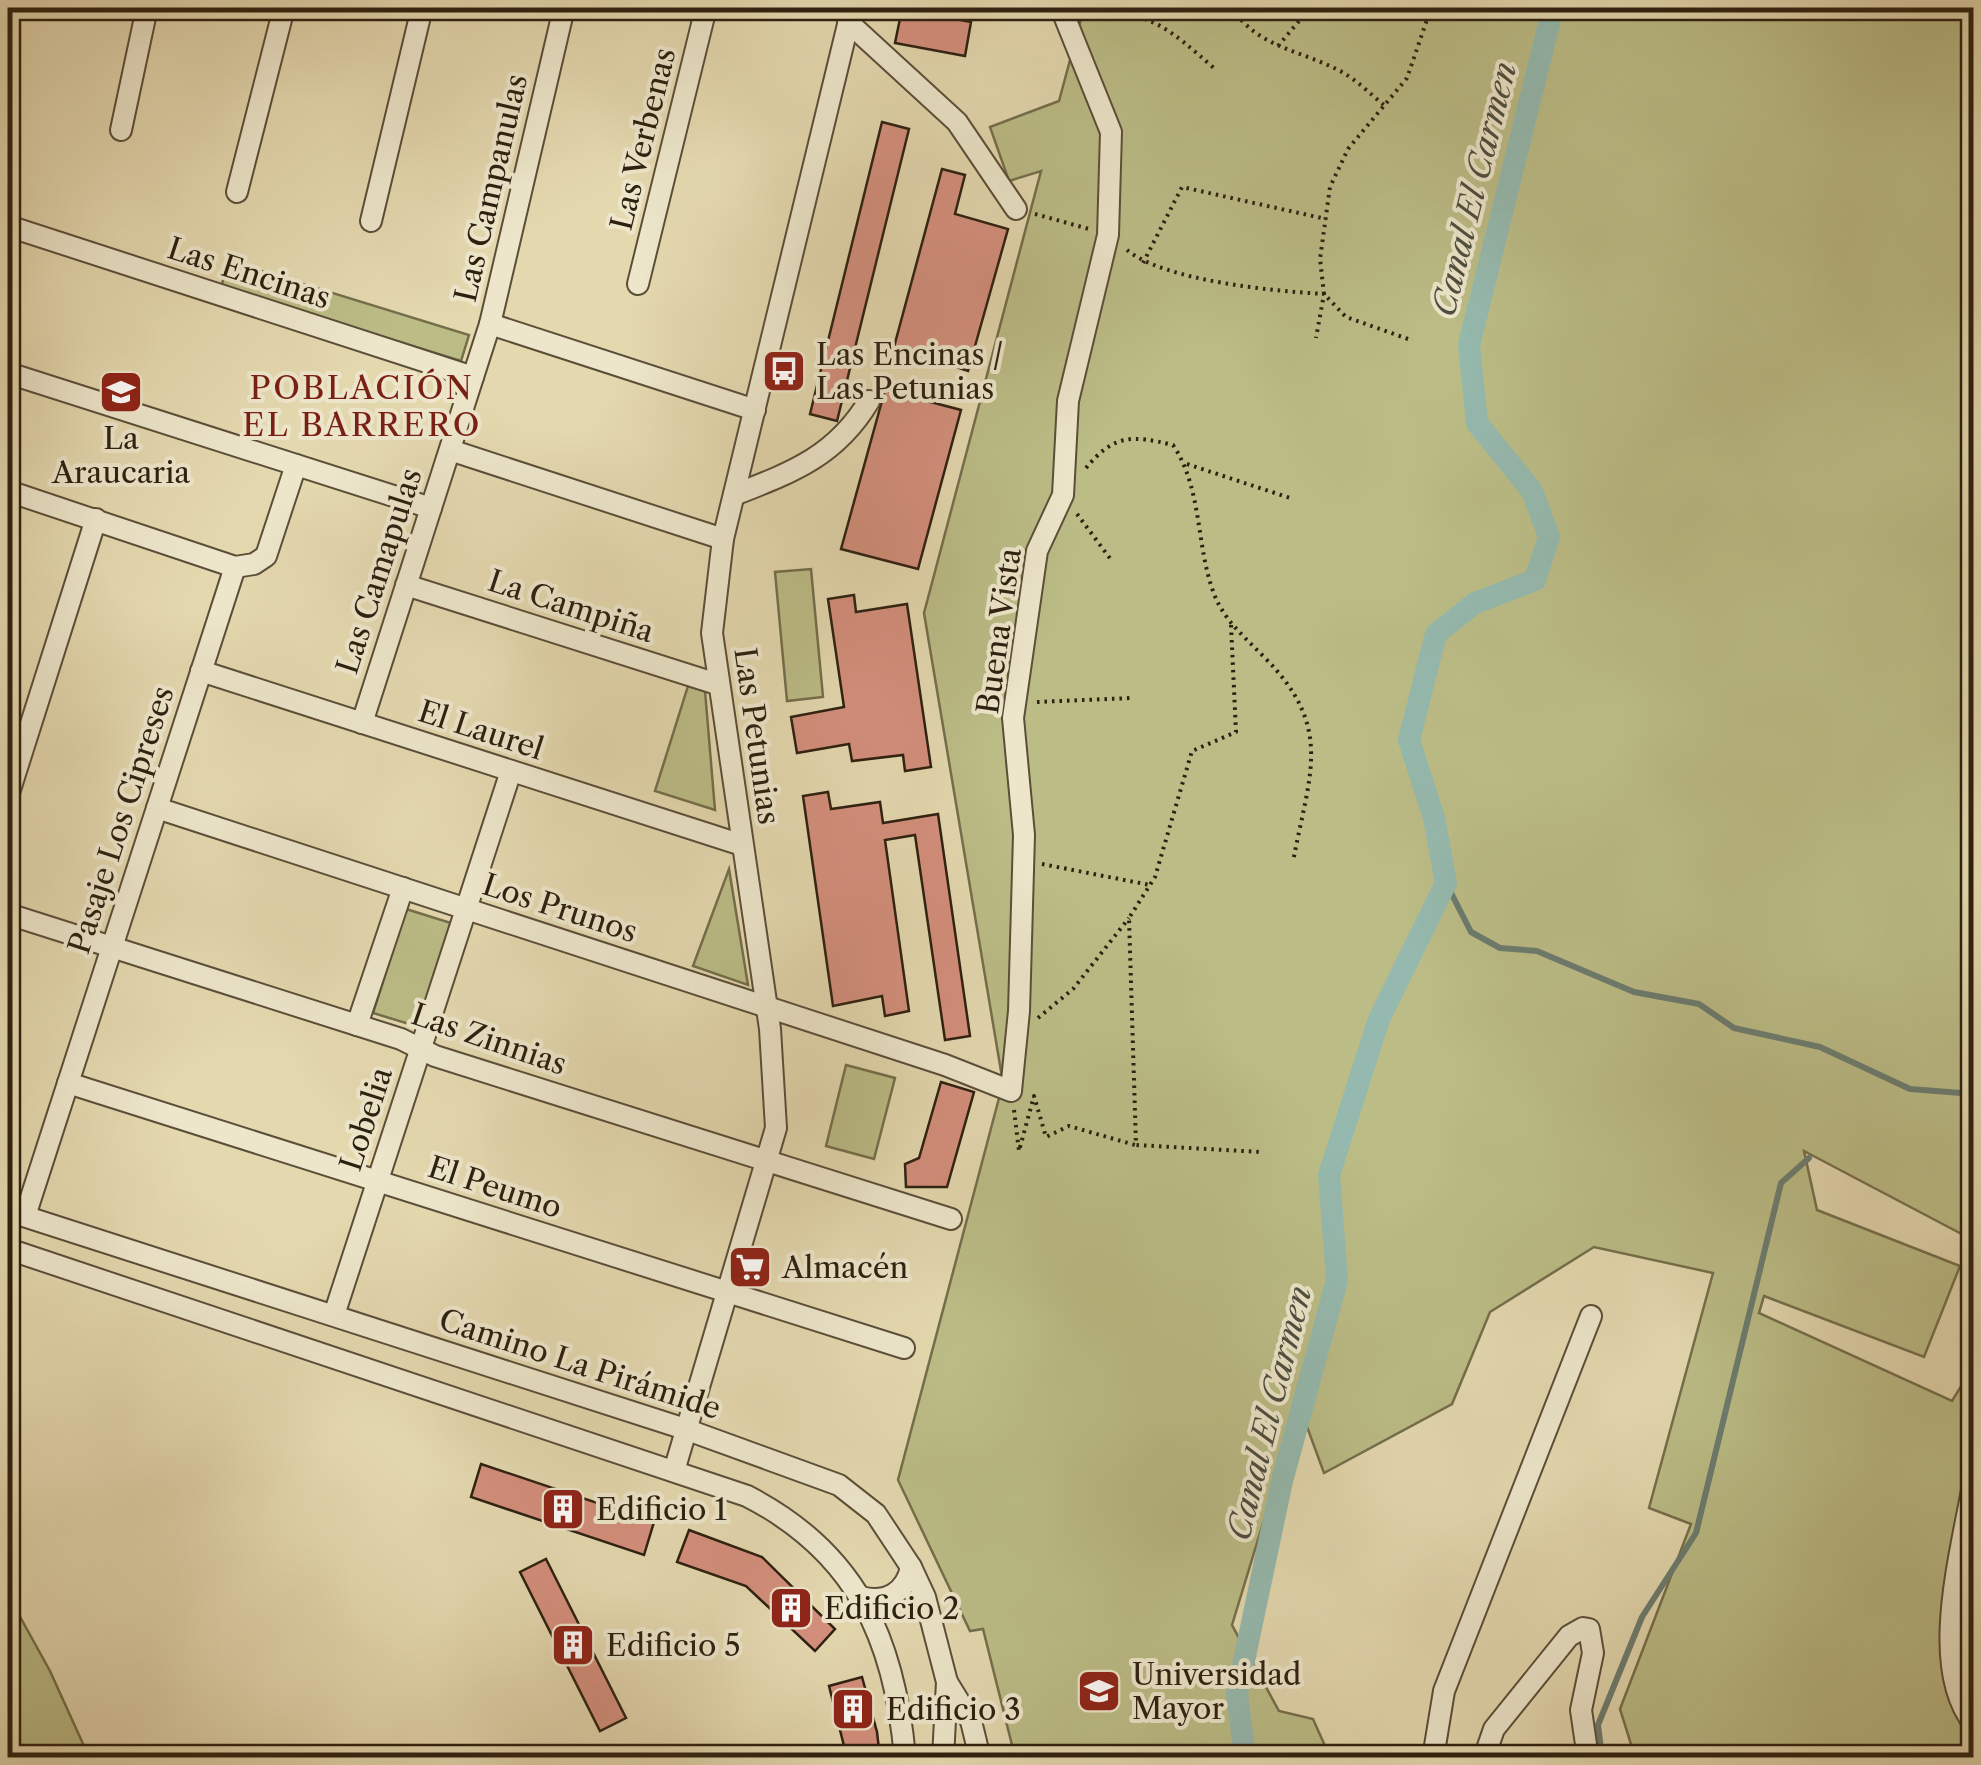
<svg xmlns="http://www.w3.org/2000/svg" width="1981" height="1765" font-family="'Libre Caslon Text',serif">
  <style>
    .green { fill: #bbbc86; stroke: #746e4b; stroke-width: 2.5 }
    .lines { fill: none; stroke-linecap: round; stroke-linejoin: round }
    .stream { stroke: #6b7c6f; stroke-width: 6 }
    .canal { stroke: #95b9ae; stroke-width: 22 }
    .building { fill: #d48f7d; stroke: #2d2010; stroke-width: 2.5 }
    .minor-casing { stroke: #5b4e38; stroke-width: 24 }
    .major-casing { stroke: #2d2010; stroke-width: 29 }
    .path { stroke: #2d2010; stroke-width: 4; stroke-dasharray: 2.5 5; stroke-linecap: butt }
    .minor { stroke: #ede6cb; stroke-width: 20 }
    .major { stroke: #e4d8af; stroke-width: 25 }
    .labels { text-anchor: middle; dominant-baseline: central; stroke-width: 8; stroke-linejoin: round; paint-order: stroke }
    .street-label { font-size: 30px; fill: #2d2010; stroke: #ede6cb }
    .poi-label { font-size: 30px; fill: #2d2010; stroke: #ede6cb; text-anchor: start }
    .water-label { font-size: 32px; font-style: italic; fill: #4c4e3f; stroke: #ede6cb }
    .neighbourhood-label { font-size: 32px; letter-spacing: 2.5px; fill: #7a1f14; stroke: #ede6cb }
  </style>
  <rect width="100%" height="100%" fill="#e4d8af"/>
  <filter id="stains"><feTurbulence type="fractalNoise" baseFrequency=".002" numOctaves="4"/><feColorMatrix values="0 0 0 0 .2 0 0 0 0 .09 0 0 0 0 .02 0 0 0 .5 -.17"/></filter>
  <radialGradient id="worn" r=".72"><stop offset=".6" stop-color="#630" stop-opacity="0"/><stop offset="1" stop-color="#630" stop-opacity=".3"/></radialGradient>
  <g class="green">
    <path d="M1084,8h889v1232l-169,-89 13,59 143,56 -36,91 -160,-61 -5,17 193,88 21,-34v390h-338l-15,-48 71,-185 -42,-16 64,-235 -119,-26 -104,65 -38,92 -128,69 -25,-68 -67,220 47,86 34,8 17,38h-315l-32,-128 -13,2 -72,-151 105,-397 -79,-470 117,-442 -32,10 -19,-54 69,-26z"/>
    <path d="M229,261l240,74 -8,26 -240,-74z"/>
    <path d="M811,569l12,128 -36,4 -12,-129z"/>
    <path d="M688,686l17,5 10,119 -60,-19z"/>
    <path d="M729,869l19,116 -55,-19z"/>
    <path d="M406,909l45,14 -32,104 -46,-14z"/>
    <path d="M846,1065l49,13 -21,81 -48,-13z"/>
    <path d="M8,1595l42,76 39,86h-81z"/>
  </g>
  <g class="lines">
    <g class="stream">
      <path d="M1446,883l25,49 29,16 37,3 97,41 65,12 35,24 86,19 90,42 64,5"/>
      <path d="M8,1737l11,21"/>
      <path d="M1602,1757l-4,-32 44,-108 54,-84 85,-350 28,-25"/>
    </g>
    <path class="canal" d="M1245,1758l-8,-64 45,-213 55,-201 -8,-105 50,-156 67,-136 -12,-65 -25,-78 27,-106 39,-31 60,-23 14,-43 -17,-46 -55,-68 -8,-78 84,-337"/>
  </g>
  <g class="building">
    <path d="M902,9l69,13 -6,34 -70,-13z"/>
    <path d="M882,122l27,7 -72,292 -27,-7z"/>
    <path d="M942,169l23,6 -10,39 53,15 -40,142 -74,-24z"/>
    <path d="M885,390l76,20 -43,159 -77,-20z"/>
    <path d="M854,595l2,17 51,-8 24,163 -26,4 -2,-16 -51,6 -3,-17 -52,9 -6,-36 53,-10 -16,-108z"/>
    <path d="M828,792l3,17 49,-7 3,21 55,-9 32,222 -25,4 -30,-205 -30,5 24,171 -24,5 -3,-20 -49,10 -30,-210z"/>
    <path d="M941,1082l33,10 -27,95h-41l-1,-23 14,-6z"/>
    <path d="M481,1464l173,58 -10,33 -173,-58z"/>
    <path d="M689,1530l73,27 73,72 -20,22 -69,-65 -69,-24z"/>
    <path d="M546,1559l80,159 -26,13 -80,-159z"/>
    <path d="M862,1677l15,55 3,26h-33l-18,-72z"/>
  </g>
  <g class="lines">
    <g class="minor-casing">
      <g id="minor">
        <path d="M848,22l109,100 59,87"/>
        <path d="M121,130l26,-122"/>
        <path d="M237,192l47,-184"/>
        <path d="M371,221l51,-213"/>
        <path d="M8,226l465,151"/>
        <path d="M638,284l68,-276"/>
        <path d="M490,324l265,86"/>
        <path d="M8,373l423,135"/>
        <path d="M450,450l273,89"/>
        <path d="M8,491l227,76 19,-3 12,-8 30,-91"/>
        <path d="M734,495c59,-23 102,-39 135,-94"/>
        <path d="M406,585l311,99"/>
        <path d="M201,671l541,174"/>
        <path d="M362,723l128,-399 74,-316"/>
        <path d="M8,796l88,-277"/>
        <path d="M157,808l788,257 66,26 8,-80 5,-176 -11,-117 24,-167 26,-56 5,-94 40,-166 3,-103 -50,-124"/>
        <path d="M8,914l393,125 34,17 516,163"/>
        <path d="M357,1025l46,-137"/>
        <path d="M68,1083l836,265"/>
        <path d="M8,1211l677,218 154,56 37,29 35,53 14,30 22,85 -4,76"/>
        <path d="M25,1216l210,-649"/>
        <path d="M8,1249l739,247c109,56 148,143 158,262"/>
        <path d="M334,1315l177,-544"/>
        <path d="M674,1471l102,-343 -6,-99 -58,-396 11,-94 129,-531"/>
        <path d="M1974,1478c-11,70 -47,187 0,246"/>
        <path d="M861,1597c25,7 45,-5 50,-30"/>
        <path d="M947,1682l24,39 9,37"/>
        <path d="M1433,1758l11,-67 147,-375"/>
        <path d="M1484,1758l10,-29 75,-93 14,-8 6,1 4,24 -12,57 7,48"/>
      </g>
    </g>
    <g class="major-casing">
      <path id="major" d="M8,11l3,-3"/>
    </g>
    <g class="path">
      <path d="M1232,8c26,40 69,42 108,63 16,8 30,23 44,34"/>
      <path d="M1085,15c63,-8 84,14 130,54"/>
      <path d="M1278,46l32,-38"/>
      <path d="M1035,214l54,15"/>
      <path d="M1127,250c38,31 146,41 197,44l-8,44"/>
      <path d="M1143,263l39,-76 144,32"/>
      <path d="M1408,339l-62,-22 -22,-23 -4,-35 10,-72 18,-38 59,-71 24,-70"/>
      <path d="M1187,464l106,35"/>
      <path d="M1086,468c28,-34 46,-33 87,-23 29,43 23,99 40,146 10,29 31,45 51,66 71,71 45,117 29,205"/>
      <path d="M1077,514l35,47"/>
      <path d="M1231,625l5,107 -44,19 -37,126 -26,41 7,227 125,7"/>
      <path d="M1037,702l94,-4"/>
      <path d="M1042,864l108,21"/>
      <path d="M1038,1018l35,-29 56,-71"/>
      <path d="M1014,1110l5,41 15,-55 12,41 23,-11 66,19"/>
    </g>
    <use href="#minor" class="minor"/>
    <use href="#major" class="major"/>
  </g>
  <defs>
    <g id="bus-square" transform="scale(2.25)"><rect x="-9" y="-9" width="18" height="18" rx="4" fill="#8f2418" stroke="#ede6cb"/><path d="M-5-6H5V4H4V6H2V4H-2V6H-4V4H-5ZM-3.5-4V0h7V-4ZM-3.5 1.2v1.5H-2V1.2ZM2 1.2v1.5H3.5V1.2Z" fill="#fff"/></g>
    <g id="school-square" transform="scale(2.25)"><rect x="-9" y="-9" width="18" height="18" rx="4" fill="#8f2418" stroke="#ede6cb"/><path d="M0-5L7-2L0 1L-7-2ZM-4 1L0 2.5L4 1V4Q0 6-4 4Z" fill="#fff"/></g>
    <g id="supermarket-square" transform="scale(2.25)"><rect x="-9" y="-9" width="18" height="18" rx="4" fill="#8f2418" stroke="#ede6cb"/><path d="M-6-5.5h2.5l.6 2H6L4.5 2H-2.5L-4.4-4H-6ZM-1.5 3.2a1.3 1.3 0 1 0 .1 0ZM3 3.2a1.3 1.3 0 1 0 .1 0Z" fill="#fff"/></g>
    <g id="building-square" transform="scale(2.25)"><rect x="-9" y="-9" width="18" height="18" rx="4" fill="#8f2418" stroke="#ede6cb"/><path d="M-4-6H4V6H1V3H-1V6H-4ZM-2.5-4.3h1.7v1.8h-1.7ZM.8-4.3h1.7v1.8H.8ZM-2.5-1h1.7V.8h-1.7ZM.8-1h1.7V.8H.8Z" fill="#fff"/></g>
    <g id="university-square" transform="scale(2.25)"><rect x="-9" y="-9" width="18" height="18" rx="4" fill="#8f2418" stroke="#ede6cb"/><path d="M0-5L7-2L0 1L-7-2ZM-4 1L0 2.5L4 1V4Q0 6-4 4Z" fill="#fff"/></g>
  </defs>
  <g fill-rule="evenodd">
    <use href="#bus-square" x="784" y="371"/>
    <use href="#school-square" x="121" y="392"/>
    <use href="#supermarket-square" x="750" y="1267"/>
    <use href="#building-square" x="563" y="1509"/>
    <use href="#building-square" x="791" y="1608"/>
    <use href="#building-square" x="573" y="1645"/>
    <use href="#university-square" x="1099" y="1691"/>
    <use href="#building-square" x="853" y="1709"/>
  </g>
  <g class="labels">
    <g class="street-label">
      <text transform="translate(643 139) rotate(-76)">Las Verbenas</text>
      <text transform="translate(491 188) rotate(-77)">Las Campanulas</text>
      <text transform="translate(249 273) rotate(18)">Las Encinas</text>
      <text transform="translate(379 571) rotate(-72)">Las Camapulas</text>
      <text transform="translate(571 606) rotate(18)">La Campiña</text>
      <text transform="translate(999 631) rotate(-82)">Buena Vista</text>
      <text transform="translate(481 730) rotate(18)">El Laurel</text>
      <text transform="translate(757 736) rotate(82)">Las Petunias</text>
      <text transform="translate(121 820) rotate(-72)">Pasaje Los Cipreses</text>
      <text transform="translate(560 908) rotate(18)">Los Prunos</text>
      <text transform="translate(489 1039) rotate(19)">Las Zinnias</text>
      <text transform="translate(366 1119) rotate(-72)">Lobelia</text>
      <text transform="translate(495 1187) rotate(18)">El Peumo</text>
      <text transform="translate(580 1364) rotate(18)">Camino La Pirámide</text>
    </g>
    <g class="poi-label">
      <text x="816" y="354">Las Encinas /<tspan x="816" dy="34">Las Petunias</tspan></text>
      <text x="121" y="438" text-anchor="middle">La<tspan x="121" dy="34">Araucaria</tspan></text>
      <text x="782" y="1267">Almacén</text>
      <text x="596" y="1509">Edificio 1</text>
      <text x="824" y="1608">Edificio 2</text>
      <text x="606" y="1645">Edificio 5</text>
      <text x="1132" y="1674">Universidad<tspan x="1132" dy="34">Mayor</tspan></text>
      <text x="886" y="1709">Edificio 3</text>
    </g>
    <g class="water-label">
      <text transform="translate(1474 189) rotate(-76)">Canal El Carmen</text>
      <text transform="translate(1269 1413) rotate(-76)">Canal El Carmen</text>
    </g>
    <g class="neighbourhood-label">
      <text x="362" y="387">POBLACIÓN<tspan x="362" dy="37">EL BARRERO</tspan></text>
    </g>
  </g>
  <rect width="1981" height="1765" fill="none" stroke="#e4d8af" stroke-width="40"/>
  <rect x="10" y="10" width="1961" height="1745" fill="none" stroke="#2d2010" stroke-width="5"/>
  <rect x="20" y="20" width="1941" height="1725" fill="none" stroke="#2d2010" stroke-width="2.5"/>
  <rect width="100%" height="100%" filter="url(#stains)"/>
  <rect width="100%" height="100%" fill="url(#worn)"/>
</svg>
